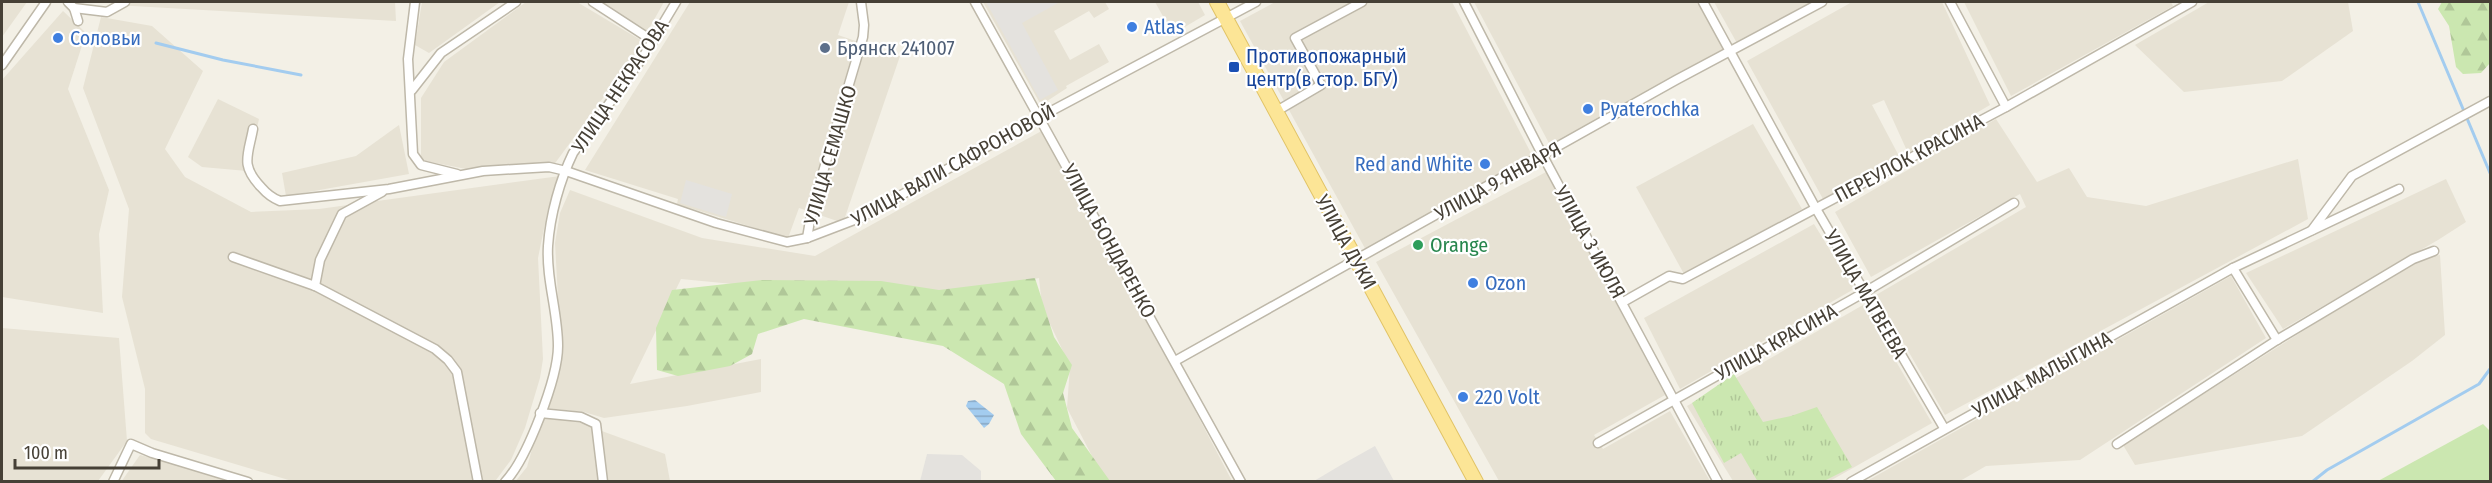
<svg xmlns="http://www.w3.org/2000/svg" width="2492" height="483" font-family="'Fira Sans Condensed',sans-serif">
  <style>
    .residential { fill: #e7e2d4 }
    .grass { fill: url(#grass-tufts) }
    .forest { fill: url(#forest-firs) }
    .garden { fill: #cbe7b0 }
    .parking { fill: #e4e2de }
    .water { fill: url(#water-rules) }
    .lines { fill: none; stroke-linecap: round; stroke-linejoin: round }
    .stream { stroke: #a3ccef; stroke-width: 3 }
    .street-casing { stroke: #beb8a9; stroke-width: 11 }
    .primary-casing { stroke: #e1c366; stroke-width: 16 }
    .street { stroke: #fff; stroke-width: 8 }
    .primary { stroke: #fce596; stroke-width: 14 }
    .shop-dot { fill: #3f7fe0; stroke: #fff; stroke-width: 2 }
    .service-dot { fill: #5c6f8a; stroke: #fff; stroke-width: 2 }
    .transit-dot { fill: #1a4fb4; stroke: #fff; stroke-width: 2 }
    .leisure-dot { fill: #2e9e5b; stroke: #fff; stroke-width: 2 }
    .labels { text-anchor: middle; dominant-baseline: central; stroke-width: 4.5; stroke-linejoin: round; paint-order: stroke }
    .shop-label { font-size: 20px; fill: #366cbe; stroke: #fff; text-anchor: start }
    .service-label { font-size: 20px; fill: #4e5e75; stroke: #fff; text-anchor: start }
    .transit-label { font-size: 20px; fill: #164399; stroke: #fff; text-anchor: start }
    .street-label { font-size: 20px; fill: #464036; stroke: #fff }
    .leisure-label { font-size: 20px; fill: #27864d; stroke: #fff; text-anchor: start }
  </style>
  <defs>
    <pattern id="grass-tufts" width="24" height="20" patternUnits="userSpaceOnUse" patternTransform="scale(1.5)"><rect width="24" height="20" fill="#cbe7b0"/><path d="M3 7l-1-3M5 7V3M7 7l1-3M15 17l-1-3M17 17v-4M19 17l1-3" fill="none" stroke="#b0c798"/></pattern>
    <pattern id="forest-firs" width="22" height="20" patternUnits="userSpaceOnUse" patternTransform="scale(1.5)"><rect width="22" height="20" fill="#cbe7b0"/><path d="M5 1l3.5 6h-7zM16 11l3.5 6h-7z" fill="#b0c798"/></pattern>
    <pattern id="water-rules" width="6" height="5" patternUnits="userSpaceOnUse" patternTransform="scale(1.5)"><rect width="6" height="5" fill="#a3ccef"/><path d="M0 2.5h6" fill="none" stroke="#87a7c2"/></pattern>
  </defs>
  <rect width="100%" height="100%" fill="#f3f0e6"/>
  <g class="residential">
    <path d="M2,2h25l-25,35z"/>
    <path d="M107,2h288l1,19 -281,-16z"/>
    <path d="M422,2h78l-71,51 -14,-8z"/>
    <path d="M526,2h51l67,40 -91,124 -77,5 -55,-11v-62l23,-36z"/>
    <path d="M599,2h65l-18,32z"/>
    <path d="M690,2h159l-11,33 62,21 -57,167 -44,-15 -11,30 -111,-34 1,-5 -93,-29z"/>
    <path d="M983,2h122l4,7 -15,9 -5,-7 -35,20 16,29 29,-16 10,18 -43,24 1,2 -26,17z"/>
    <path d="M1155,2h43l7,13 -32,19z"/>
    <path d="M1275,2h177l80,153 -165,97 -127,-231z"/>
    <path d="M1474,2h229l28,50 -180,95z"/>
    <path d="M1714,2h104l-80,43z"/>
    <path d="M1852,2h90l48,103 -82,48 -24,-53 -12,5 27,51 -76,43 -76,-138z"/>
    <path d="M1964,2h207l2,4 -162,90z"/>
    <path d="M2209,2h139l5,29 -71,50 -98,11 -49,-47z"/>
    <path d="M63,11l23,22 -18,56 41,101 -10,44 4,79 -101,-16v-217z"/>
    <path d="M101,17l51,9 51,45 -38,78 20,28 66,35 68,-3 241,-33 -12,33 -10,49 5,101 -3,19 -15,50 -14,32 -15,20 -2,2 -202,-1 -141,-42 -6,-6v-44l-23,-92 7,-88 -46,-121z"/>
    <path d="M218,99l41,20 -12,52 -45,-4 -14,-10z"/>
    <path d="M1996,119l41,63 32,-14 18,29 59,9 152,-47 10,60 -363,196 -69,-120 150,-88 -6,-13 -149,83 -36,-65z"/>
    <path d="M1753,124l49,85 -118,65 -48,-87z"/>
    <path d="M399,125l10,49 -123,22 -4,-23 74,-17z"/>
    <path d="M1047,128l185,353h-127l-38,-73 3,-42 -28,-59 -3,-29 -90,18 -175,-8 -93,-9 -51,105 131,-25v33l-74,14 -83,12 -20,-6 -38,-4 14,-74 -5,-91 5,-30 10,-23 132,48 113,18z"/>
    <path d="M1546,172l119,223 -71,40 9,14 67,-38 40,70h-211l-123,-219z"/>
    <path d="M2446,179l20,43 -28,18 -155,89 -37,-56z"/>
    <path d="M1814,224l40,65 -174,100 -36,-71z"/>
    <path d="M2440,255l5,80 -33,26 -110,75 -167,29 -12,-20 292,-185z"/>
    <path d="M2231,276l35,62 -186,122 -94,6 -26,15h-93z"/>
    <path d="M1863,305l69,118 -102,58h-97l-46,-75z"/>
    <path d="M2,328l117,10 8,103 -29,40h-96z"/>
    <path d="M541,417l40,3 18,10 66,24 5,27 -155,1 12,-15z"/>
    <path d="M140,455l97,26 -116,1z"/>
  </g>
  <path class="grass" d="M1734,374l29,48 28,-6 26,-9 35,60 -28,14 -66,1 -17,-29 -17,10 -32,-60z"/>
  <g class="forest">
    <path d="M2442,2h48v61l-9,10 -18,1 -7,-7 -7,-41 -11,-17z"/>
    <path d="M1035,278l19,59 18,28 -9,28 9,35 38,53h-54l-35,-47 -17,-50 -61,-38 -139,-27 -46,15 -6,20 -22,12 -52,10 -21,-6 -1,-42 16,-38 90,-10 119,1 58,9z"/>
  </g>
  <path class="garden" d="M2483,424l7,7v50h-112z"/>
  <g class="parking">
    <path d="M986,2h74l-38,21 36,67 -18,10z"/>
    <path d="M686,180l46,14 -6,23 -46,-14z"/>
    <path d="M1375,446l19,35h-80l27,-16z"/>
    <path d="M927,454l35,1 19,16v10h-61z"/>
  </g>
  <path class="water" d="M975,400l19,15 -5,9 -5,4 -18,-22 2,-5z"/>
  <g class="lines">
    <g class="stream">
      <path d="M2418,2l72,171"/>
      <path d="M156,43l67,17 78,15"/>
      <path d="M2312,482l15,-12 152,-86 11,-15"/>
    </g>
    <g class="street-casing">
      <g id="street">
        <path d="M68,2l6,6 4,13"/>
        <path d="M415,2l-7,57 5,95 8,11 36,9"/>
        <path d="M593,2l60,39"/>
        <path d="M975,2l266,480"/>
        <path d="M1464,2l79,154 175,326"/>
        <path d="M1703,2l112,205 129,221"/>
        <path d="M1950,2l56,105"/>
        <path d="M74,8l33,4 18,-10"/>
        <path d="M2,65l44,-63"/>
        <path d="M412,90l29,-37 75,-51"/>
        <path d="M1275,112l46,-27 -26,-47 67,-36"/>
        <path d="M253,129c-5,27 -13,36 8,58 6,7 11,11 19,14l109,-12 94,-18 66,-4 17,4 150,52 71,19 20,-4 55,-21 178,-100 216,-115"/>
        <path d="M2312,230l40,-54 138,-75"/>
        <path d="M807,238l5,-29 51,-172 1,-12 -3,-23"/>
        <path d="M233,257l82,29 120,63 13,11 9,12 21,110"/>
        <path d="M2233,268l44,72"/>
        <path d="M315,286l5,-26 22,-46 40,-22"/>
        <path d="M1623,302l46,-26 14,3 323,-172 186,-105"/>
        <path d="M1175,361l501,-281 146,-78"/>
        <path d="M540,413l41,4 15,7 7,58"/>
        <path d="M1598,443l267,-151 149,-89"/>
        <path d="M2117,444l160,-104 136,-81 21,-8"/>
        <path d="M113,482l18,-38 21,9 96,29"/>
        <path d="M505,482c22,-23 53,-104 53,-136 0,-34 -12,-66 -10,-100 2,-31 12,-66 25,-93l70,-96 33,-55"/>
        <path d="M1851,482l382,-214 166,-79"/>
      </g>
    </g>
    <g class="primary-casing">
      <path id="primary" d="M1217,2l259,480"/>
    </g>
    <use href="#street" class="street"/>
    <use href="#primary" class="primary"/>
  </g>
  <g class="shop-dot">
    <circle cx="1132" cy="27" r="6"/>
    <circle cx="58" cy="38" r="6"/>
    <circle cx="1588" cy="109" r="6"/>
    <circle cx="1485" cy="164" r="6"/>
    <circle cx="1473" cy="283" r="6"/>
    <circle cx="1463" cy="397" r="6"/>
  </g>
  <circle class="service-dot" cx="825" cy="48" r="6"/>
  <rect class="transit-dot" x="1228" y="61" width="12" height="12" rx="3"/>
  <circle class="leisure-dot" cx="1418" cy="245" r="6"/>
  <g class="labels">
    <g class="shop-label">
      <text x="1144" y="27">Atlas</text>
      <text x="70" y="38">Соловьи</text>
      <text x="1600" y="109">Pyaterochka</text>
      <text x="1473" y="164" text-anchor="end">Red and White</text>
      <text x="1485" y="283">Ozon</text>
      <text x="1475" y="397">220 Volt</text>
    </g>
    <g class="service-label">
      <text x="837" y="48">Брянск 241007</text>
    </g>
    <g class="transit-label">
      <text x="1246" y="56">Противопожарный<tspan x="1246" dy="23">центр(в стор. БГУ)</tspan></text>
    </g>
    <g class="street-label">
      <text transform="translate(620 86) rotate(-56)">УЛИЦА НЕКРАСОВА</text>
      <text transform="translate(830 155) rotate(-74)">УЛИЦА СЕМАШКО</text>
      <text transform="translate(1909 158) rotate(-28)">ПЕРЕУЛОК КРАСИНА</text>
      <text transform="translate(953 165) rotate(-29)">УЛИЦА ВАЛИ САФРОНОВОЙ</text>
      <text transform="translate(1498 181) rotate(-29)">УЛИЦА 9 ЯНВАРЯ</text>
      <text transform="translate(1109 241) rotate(61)">УЛИЦА БОНДАРЕНКО</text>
      <text transform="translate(1346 242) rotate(61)">УЛИЦА ДУКИ</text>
      <text transform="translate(1590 242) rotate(61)">УЛИЦА 3 ИЮЛЯ</text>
      <text transform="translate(1866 294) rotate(60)">УЛИЦА МАТВЕЕВА</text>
      <text transform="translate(1776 342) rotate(-29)">УЛИЦА КРАСИНА</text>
      <text transform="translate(2042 374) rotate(-29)">УЛИЦА МАЛЫГИНА</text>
    </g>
    <g class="leisure-label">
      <text x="1430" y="245">Orange</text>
    </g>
  </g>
  <rect width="2492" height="483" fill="none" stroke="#464036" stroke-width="6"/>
  <path d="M15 459v9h144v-9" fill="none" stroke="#464036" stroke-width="3"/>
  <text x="24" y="459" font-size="18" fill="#464036" stroke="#ffffff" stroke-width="4.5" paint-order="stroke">100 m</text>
</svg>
